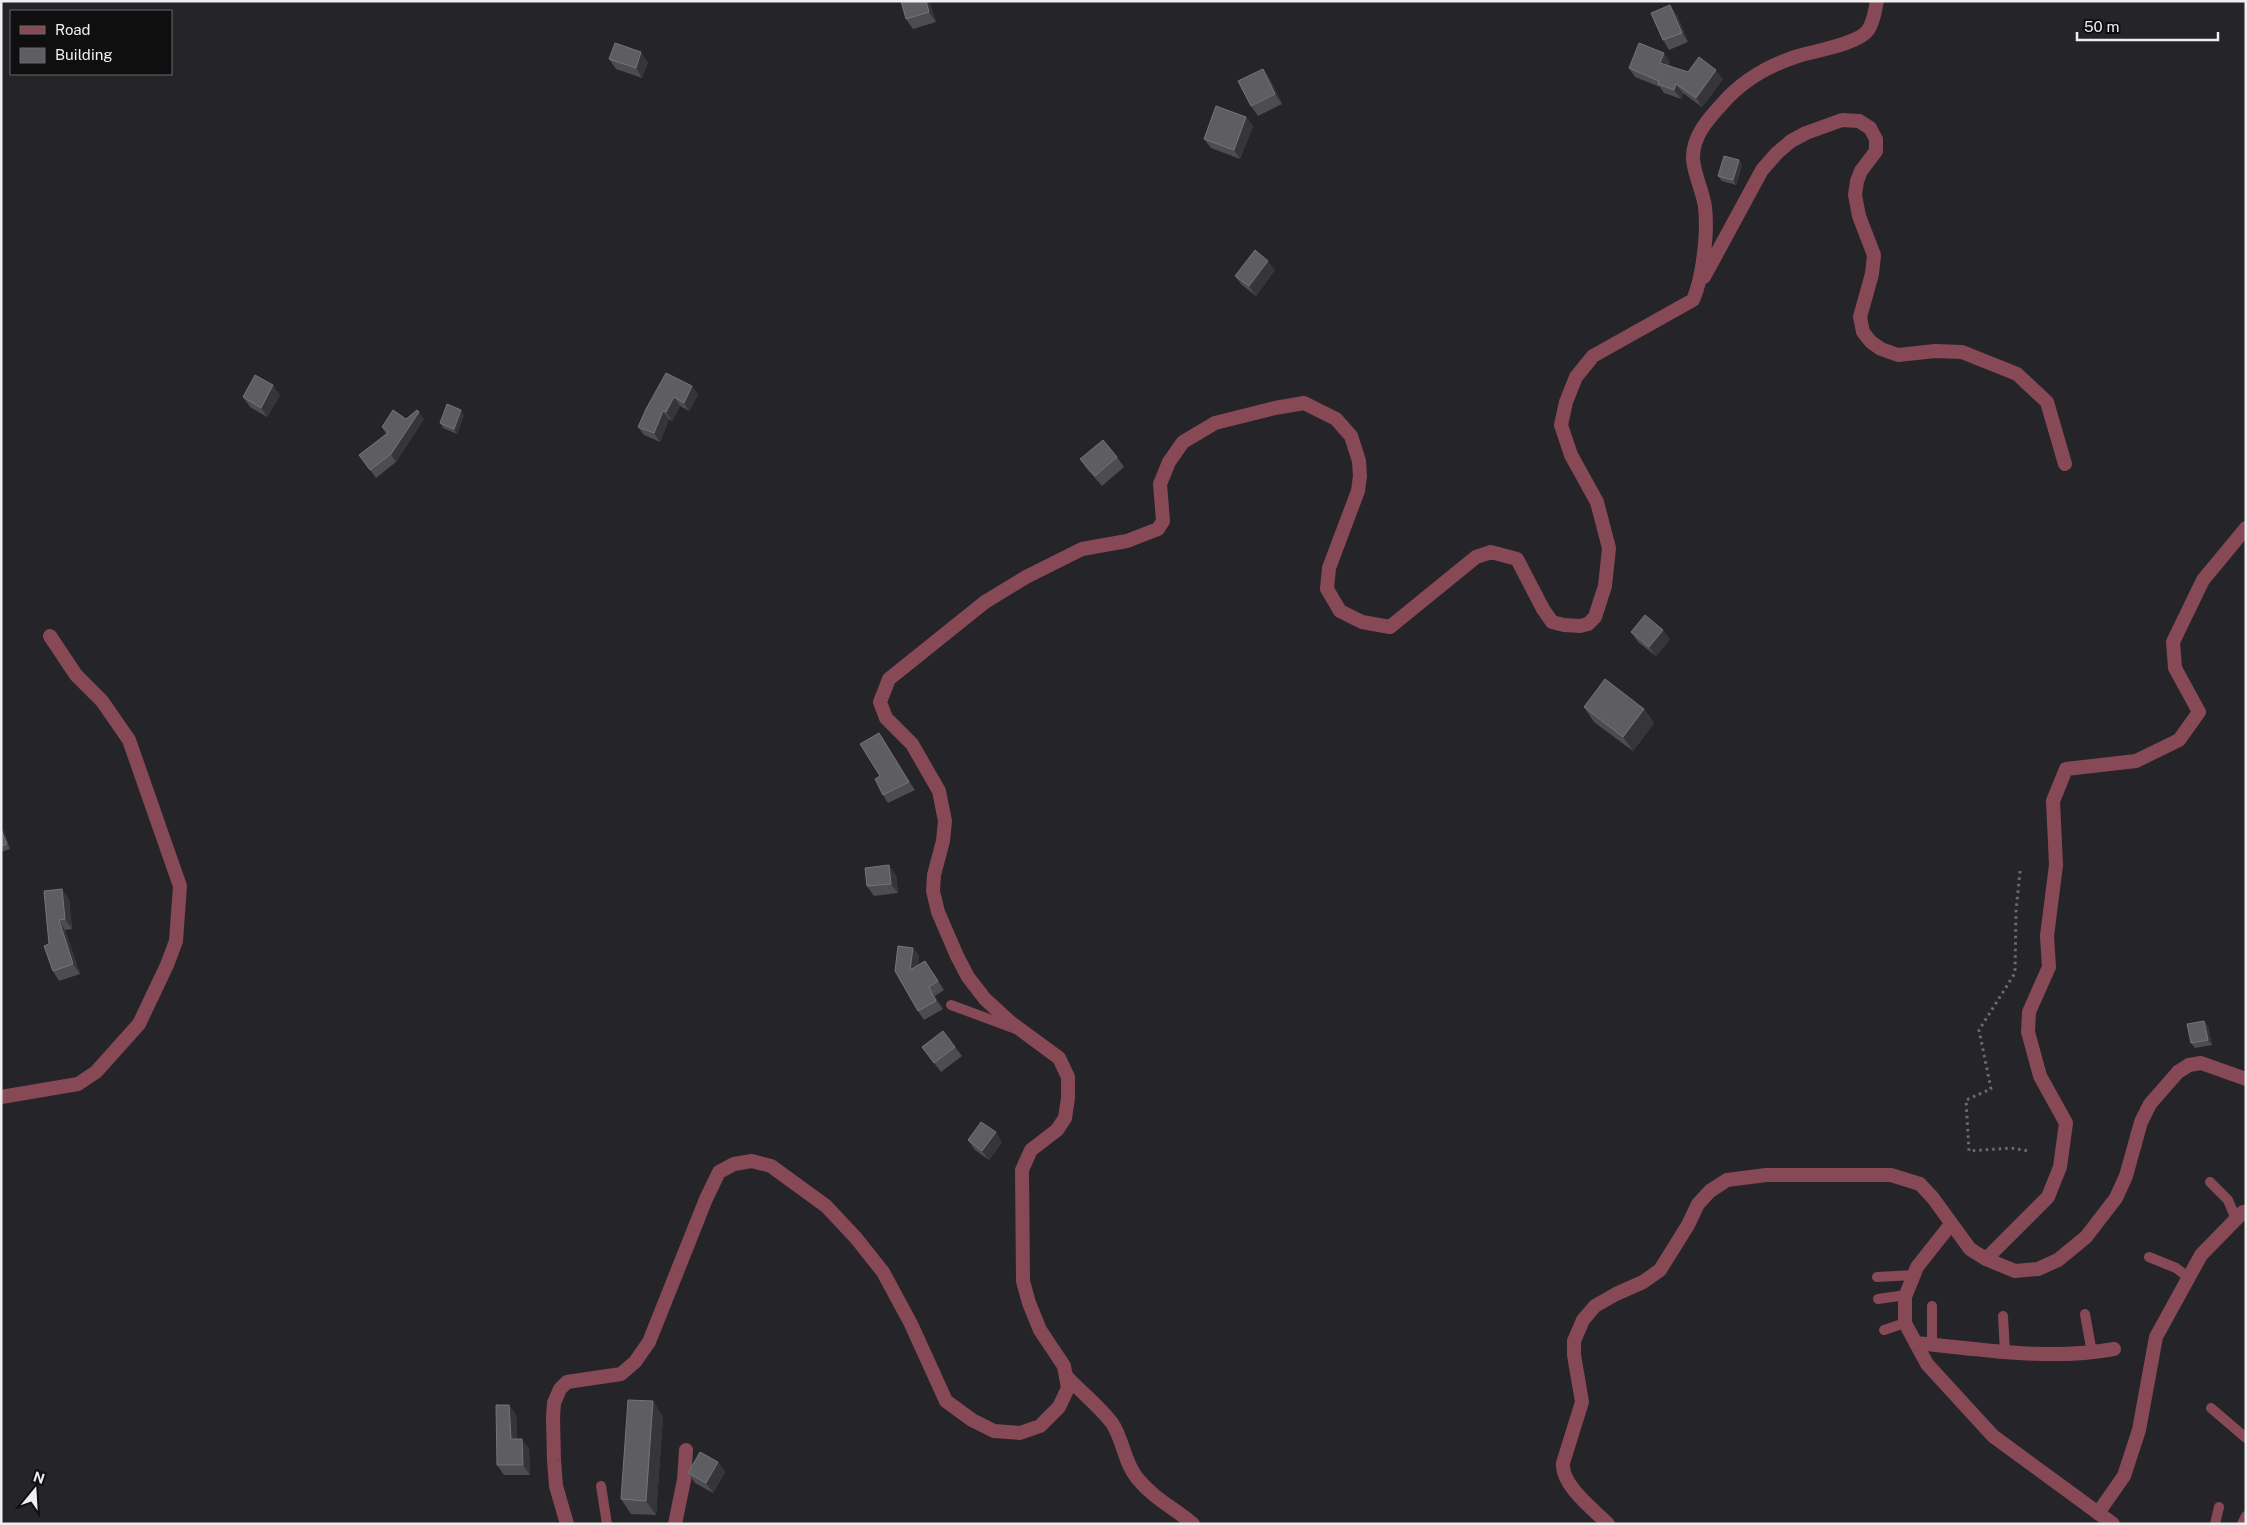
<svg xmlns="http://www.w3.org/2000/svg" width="2247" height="1525" font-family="'Public Sans',sans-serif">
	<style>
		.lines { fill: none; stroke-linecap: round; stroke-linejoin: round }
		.path { stroke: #6c6c70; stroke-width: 3; stroke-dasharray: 2.5 4; stroke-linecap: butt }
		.service { stroke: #874955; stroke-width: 10 }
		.minor { stroke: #874955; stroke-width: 14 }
		.wall { fill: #4c4c51 }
		.shaded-wall { fill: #35353a }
		.building { fill: #5e5e62; stroke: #747479 }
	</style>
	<rect width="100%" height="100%" fill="#252529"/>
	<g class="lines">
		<polyline class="path" points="2020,871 2016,911 2015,973 1979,1030 1991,1089 1966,1100 1969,1151 2011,1148 2029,1151"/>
		<g class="service">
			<polyline points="951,1005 1016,1029"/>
			<polyline points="2210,1182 2228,1200 2236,1219"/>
			<polyline points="2149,1257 2176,1268 2188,1277"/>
			<polyline points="1877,1277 1914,1275"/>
			<polyline points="1878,1299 1906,1295"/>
			<polyline points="1932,1306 1932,1344"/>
			<polyline points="2085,1314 2092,1353"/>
			<polyline points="2003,1316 2005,1352"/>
			<polyline points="1884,1330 1905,1323"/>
			<polyline points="2211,1408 2246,1438"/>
			<polyline points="601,1486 607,1524"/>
			<polyline points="2215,1524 2219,1507"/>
			<polyline points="2242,1524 2246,1516"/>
		</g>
		<g class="minor">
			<polyline points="1704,277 1762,170 1777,153 1791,141 1806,133 1842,120 1859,121 1870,128 1876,139 1876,151 1861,171 1857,181 1855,195 1859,216 1874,255 1872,274 1860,317 1863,332 1871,342 1881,349 1898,355 1935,351 1962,352 2017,374 2047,402 2065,464"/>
			<polyline points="1,1097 78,1084 96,1072 139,1024 167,965 176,941 180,886 129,740 102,701 76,675 50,636"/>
			<polyline points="1951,1224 1917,1267 1905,1297 1905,1323 1927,1364 1993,1436 2113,1524"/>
			<polyline points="1986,1259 2048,1197 2060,1167 2066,1123 2040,1076 2028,1032 2029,1012 2049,967 2047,936 2056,865 2053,801 2066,769 2136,761 2179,740 2199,712 2175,668 2173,642 2203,580 2246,528"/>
			<path d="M 1916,1343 C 1981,1349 2048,1361 2114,1349"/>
			<path d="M 1066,1376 C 1081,1392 1099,1406 1112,1423 C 1123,1439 1124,1462 1137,1478 C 1153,1498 1174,1508 1193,1524"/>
			<polyline points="2098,1513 2124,1476 2139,1430 2156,1337 2201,1255 2243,1212 2246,1212"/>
			<path d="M 567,1524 L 556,1486 L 554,1460 L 553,1417 L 554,1403 L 560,1389 L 567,1382 L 621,1374 L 635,1362 L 649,1342 L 706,1199 L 719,1172 L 734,1164 L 752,1161 L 771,1166 L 826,1206 L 856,1238 L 883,1272 L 911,1324 L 946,1401 L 972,1420 L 994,1431 L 1020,1433 L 1040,1426 L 1059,1407 L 1068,1388 L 1064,1366 L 1040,1330 L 1029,1303 L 1023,1281 L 1022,1170 L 1031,1150 L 1057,1130 L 1065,1118 L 1068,1098 L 1068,1077 L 1059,1058 L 1010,1022 L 985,999 L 968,977 L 957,956 L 938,912 L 933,891 L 934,875 L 943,841 L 945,821 L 939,791 L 912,744 L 886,718 L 880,702 L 889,679 L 985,602 L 1026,577 L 1082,549 L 1127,541 L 1158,529 L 1163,521 L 1160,484 L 1169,462 L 1183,442 L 1215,423 L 1275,408 L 1304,403 L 1336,419 L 1351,436 L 1359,461 L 1360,476 L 1358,491 L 1329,568 L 1327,589 L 1340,611 L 1362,622 L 1390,627 L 1476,557 L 1491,552 L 1517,559 L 1543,609 L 1552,622 L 1564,625 L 1580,626 L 1588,624 L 1595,617 L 1605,586 L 1609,548 L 1597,502 L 1571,455 L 1561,425 L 1566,402 L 1576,377 L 1593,356 L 1693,300 C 1703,277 1708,233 1705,207 C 1703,191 1694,175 1693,159 C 1692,137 1708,119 1722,104 C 1742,81 1770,65 1798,56 C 1814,51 1859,44 1868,30 C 1874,22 1875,10 1877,1"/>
			<polyline points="675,1524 684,1480 686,1450"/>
			<path d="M 1608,1524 C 1593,1509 1561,1485 1563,1463 L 1582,1402 L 1574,1355 L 1574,1341 L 1583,1320 L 1595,1306 L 1616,1294 L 1643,1282 L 1660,1270 L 1688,1225 L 1698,1204 L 1710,1191 L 1727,1180 L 1766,1175 L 1891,1175 L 1920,1184 L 1933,1198 L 1970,1249 L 1986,1259 L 2015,1271 L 2038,1269 L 2058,1260 L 2086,1237 L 2116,1198 L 2126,1176 L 2141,1122 L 2150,1104 L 2178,1072 L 2189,1065 L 2201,1063 L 2246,1079"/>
		</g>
	</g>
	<g class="wall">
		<polygon points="930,4 936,22 913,29 906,19"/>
		<polygon points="1677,15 1688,42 1669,50 1663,40"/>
		<polygon points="609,59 648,62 642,78 616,69"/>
		<polygon points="1670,62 1668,66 1688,72 1723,79 1702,107 1683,93 1681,99 1664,93 1660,87 1635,77 1629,68"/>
		<polygon points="1270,79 1282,104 1258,116 1251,106"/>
		<polygon points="1246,117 1253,126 1240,159 1211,148 1204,139"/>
		<polygon points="1739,160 1742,165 1736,185 1722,181 1718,176"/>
		<polygon points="1275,270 1256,296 1242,285 1235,276"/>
		<polygon points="666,373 698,394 689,411 680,406 672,421 669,419 660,442 644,435 638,427"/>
		<polygon points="280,395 267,417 250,407 243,397"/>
		<polygon points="464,415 457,434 443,428 440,423"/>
		<polygon points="406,419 424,419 396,462 376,478 359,455 386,434 382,427"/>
		<polygon points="1117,457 1124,467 1102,486 1087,469 1080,459"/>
		<polygon points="1631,632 1670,639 1656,656 1638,642"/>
		<polygon points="1584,707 1644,709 1654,723 1633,751 1594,722"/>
		<polygon points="879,733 915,790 888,803 883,795 880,776"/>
		<polygon points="1,829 4,832 10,849 1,852"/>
		<polygon points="896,875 898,893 874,896 867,886"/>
		<polygon points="44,891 69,899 72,929 65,930 80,974 59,981 53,971"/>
		<polygon points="913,948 919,956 918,965 931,970 944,990 935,996 943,1009 924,1020 918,1011"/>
		<polygon points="2208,1026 2212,1045 2195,1048 2191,1043"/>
		<polygon points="922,1047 955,1047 962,1056 941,1072"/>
		<polygon points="968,1140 1002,1142 989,1160 975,1150"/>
		<polygon points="509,1405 516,1415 517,1439 529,1448 530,1475 504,1475 497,1465"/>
		<polygon points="663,1416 656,1515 631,1514 621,1499"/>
		<polygon points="718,1462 725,1472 713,1493 695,1483 688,1473"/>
	</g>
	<g class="shaded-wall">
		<polygon points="926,1 928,1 930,4 936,22 929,12"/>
		<polygon points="1670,5 1677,15 1688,42 1682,33"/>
		<polygon points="641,52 648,62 642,78 636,68"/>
		<polygon points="1664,53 1670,62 1666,72 1660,63"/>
		<polygon points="1263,69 1270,79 1282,104 1275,94"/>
		<polygon points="1716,70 1723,79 1702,107 1696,98"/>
		<polygon points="1676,84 1683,93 1681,99 1674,90"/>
		<polygon points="1246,117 1253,126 1240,159 1234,150"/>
		<polygon points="1739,160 1742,165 1736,185 1733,180"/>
		<polygon points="1268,261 1275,270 1256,296 1249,286"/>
		<polygon points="273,385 280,395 267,417 261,408"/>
		<polygon points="692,386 698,394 689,411 684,403"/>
		<polygon points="674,397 680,406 672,421 666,412"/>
		<polygon points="461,410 464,415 457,434 454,429"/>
		<polygon points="663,411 669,419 660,442 654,433"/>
		<polygon points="419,412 424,419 396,462 391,454"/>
		<polygon points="1663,630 1670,639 1656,656 1649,647"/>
		<polygon points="1644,709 1654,723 1633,751 1623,737"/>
		<polygon points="879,733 884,740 915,790 909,782"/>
		<polygon points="1,829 4,832 10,849 7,844"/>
		<polygon points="889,865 896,875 898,893 891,884"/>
		<polygon points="62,889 69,899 72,929 65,919"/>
		<polygon points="59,920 65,930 80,974 73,964"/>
		<polygon points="913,948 919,956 916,979 910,970"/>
		<polygon points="929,987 935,996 943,1009 936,1001"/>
		<polygon points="2204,1021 2208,1026 2212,1045 2208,1040"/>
		<polygon points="996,1132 1002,1142 989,1160 982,1151"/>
		<polygon points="653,1401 663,1416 656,1515 646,1501"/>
		<polygon points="509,1405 516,1415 518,1448 511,1439"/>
		<polygon points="522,1439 529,1448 530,1475 523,1465"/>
		<polygon points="718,1462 725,1472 713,1493 706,1483"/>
	</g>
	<g class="building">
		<polygon points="901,1 926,1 929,12 906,19"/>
		<polygon points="1670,5 1682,33 1663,40 1651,13"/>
		<polygon points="615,43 641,52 636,68 609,59"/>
		<polygon points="1639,43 1664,53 1660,63 1688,72 1699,57 1716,70 1696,98 1676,84 1674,90 1658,84 1659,81 1629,68"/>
		<polygon points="1263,69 1275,94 1251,106 1238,81"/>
		<polygon points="1216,106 1246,117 1234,150 1204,139"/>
		<polygon points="1724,156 1739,160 1733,180 1718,176"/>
		<polygon points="1255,250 1268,261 1249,286 1235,276"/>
		<polygon points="666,373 692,386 684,403 674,397 666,412 663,411 654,433 638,427 646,409"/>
		<polygon points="255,375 273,385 261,408 243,397"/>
		<polygon points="447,404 461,410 454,429 440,423"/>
		<polygon points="393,410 406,419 417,410 419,412 391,454 370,470 359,455 389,432 382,427"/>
		<polygon points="1103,440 1117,457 1095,476 1080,459"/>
		<polygon points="1645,615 1663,630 1649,647 1631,632"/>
		<polygon points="1605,679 1644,709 1623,737 1584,707"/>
		<polygon points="879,733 909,782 883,795 875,779 880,776 860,744"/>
		<polygon points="1,830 7,844 1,846"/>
		<polygon points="889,865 891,884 867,886 865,868"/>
		<polygon points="62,889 65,919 59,920 73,964 53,971 44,946 49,944 44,891"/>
		<polygon points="898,946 913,948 910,970 925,961 938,981 929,987 936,1001 918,1011 895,971"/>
		<polygon points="2204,1021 2208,1040 2191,1043 2187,1024"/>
		<polygon points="943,1031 955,1047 934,1063 922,1047"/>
		<polygon points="981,1122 996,1132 982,1151 968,1140"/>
		<polygon points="628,1400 653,1401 646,1501 621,1499"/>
		<polygon points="496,1405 509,1405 511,1439 522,1439 523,1465 497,1465"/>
		<polygon points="700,1452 718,1462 706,1483 688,1473"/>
	</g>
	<rect width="2247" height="1525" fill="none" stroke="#efeff2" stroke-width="5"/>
	<rect x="10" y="10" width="162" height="65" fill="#0f0f10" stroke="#69696a"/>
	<rect x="20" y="26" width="25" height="8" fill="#874955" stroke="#69696a"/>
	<text x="55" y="35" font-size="15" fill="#efeff2">Road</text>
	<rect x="20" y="48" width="25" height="15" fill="#5e5e62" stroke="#69696a"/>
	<text x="55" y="60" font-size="15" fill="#efeff2">Building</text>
	<g transform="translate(35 1490) rotate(18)" stroke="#0f0f10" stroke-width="4" paint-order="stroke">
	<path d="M0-4L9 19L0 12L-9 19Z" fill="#efeff2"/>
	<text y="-8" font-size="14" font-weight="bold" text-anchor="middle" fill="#efeff2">N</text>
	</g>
	<path d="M2077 32v8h141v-8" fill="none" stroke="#efeff2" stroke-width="2.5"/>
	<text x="2084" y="32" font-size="15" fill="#efeff2" stroke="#0f0f10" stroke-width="4" paint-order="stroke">50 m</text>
</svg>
